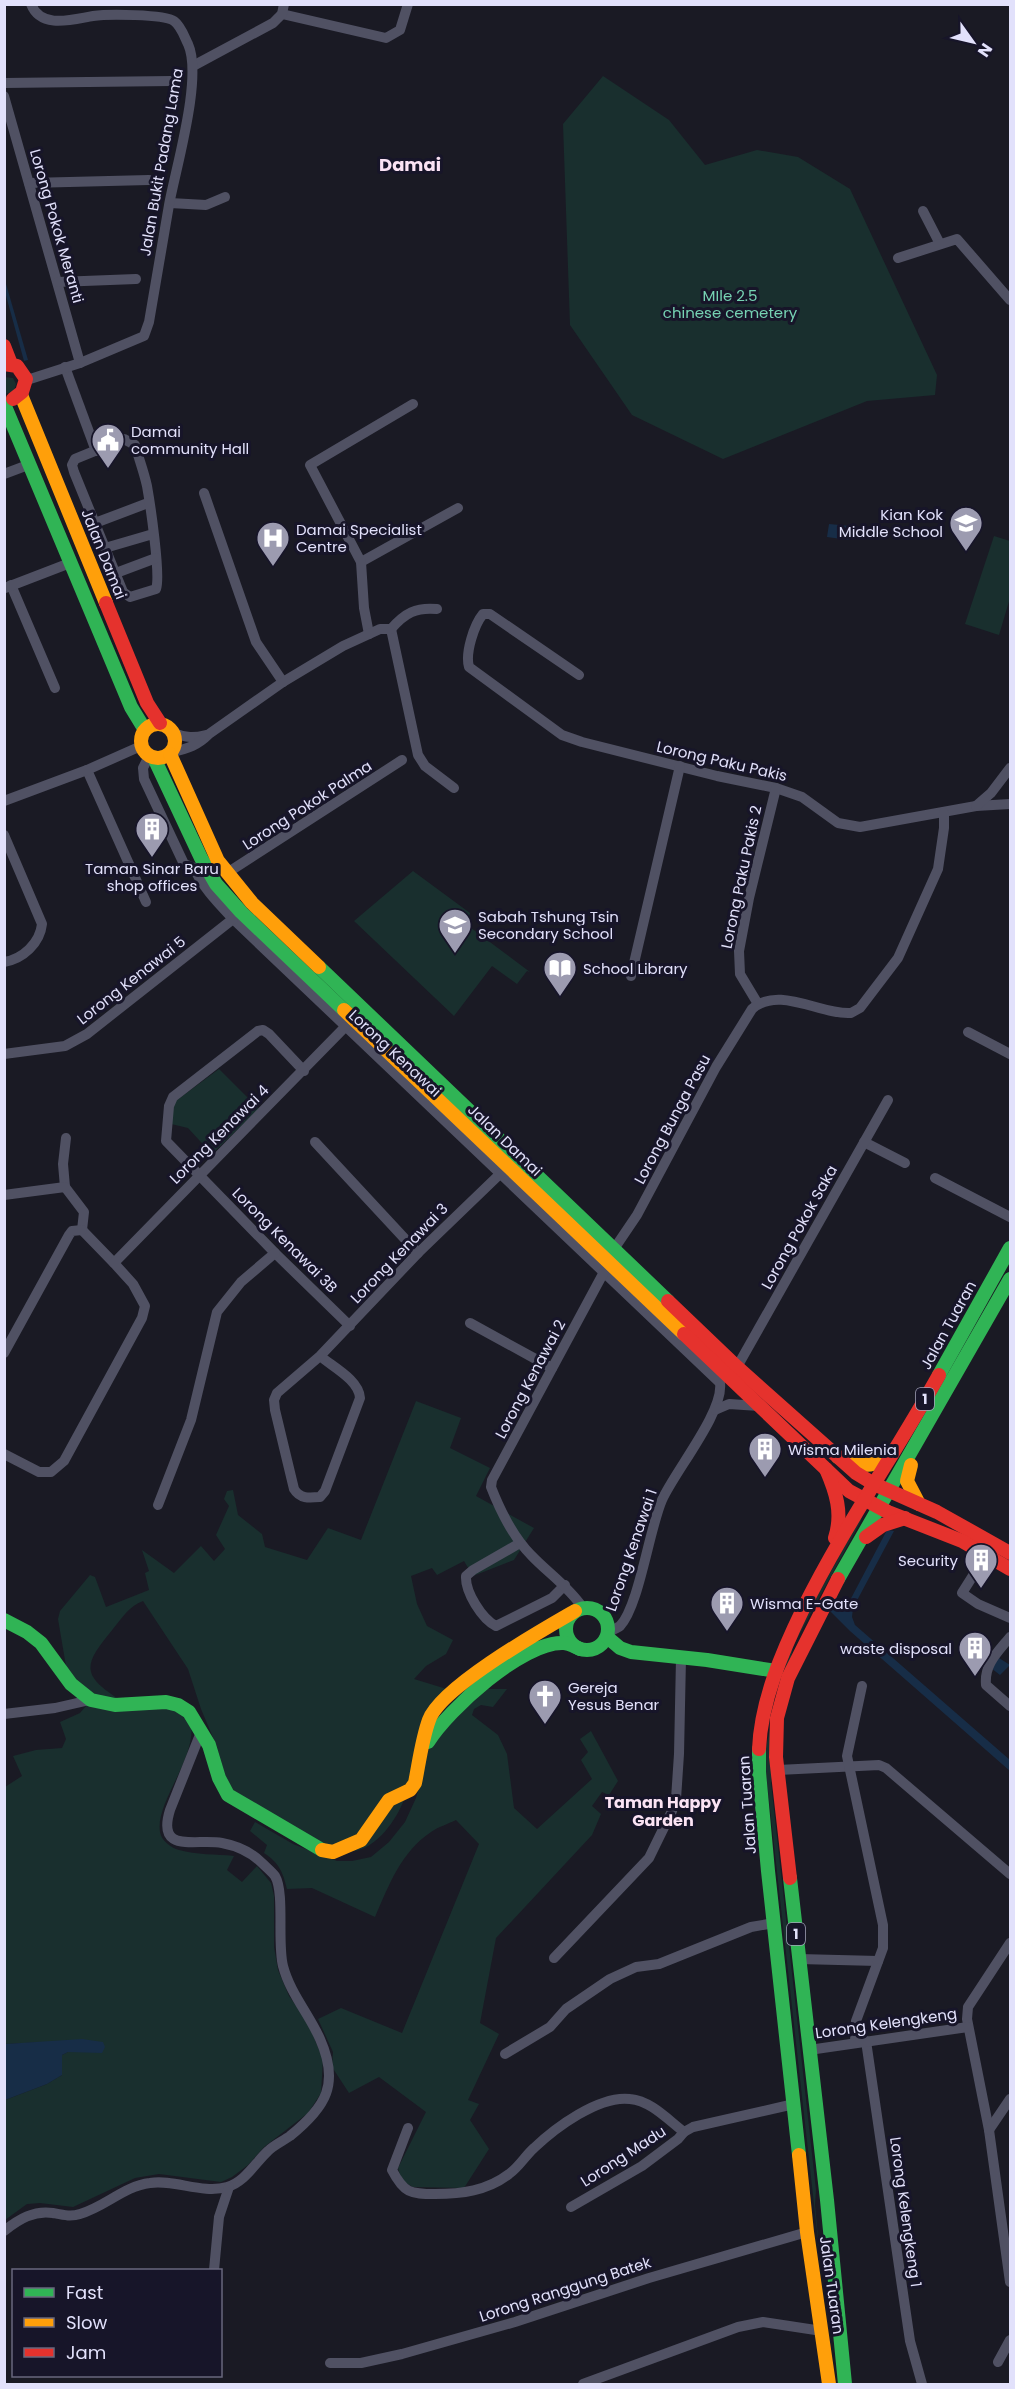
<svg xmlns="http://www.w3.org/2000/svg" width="1015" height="2389" font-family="Poppins,sans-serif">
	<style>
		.green { fill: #192f2e }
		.water { fill: #172d47 }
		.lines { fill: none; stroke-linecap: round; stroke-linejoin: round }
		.street { stroke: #505163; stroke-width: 10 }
		.fast { stroke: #30b455; stroke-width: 14 }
		.slow { stroke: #ff9f0a; stroke-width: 14 }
		.jam { stroke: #e5322d; stroke-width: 14 }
		.labels { text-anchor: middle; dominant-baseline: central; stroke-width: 6; stroke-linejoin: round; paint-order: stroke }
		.shield { fill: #171529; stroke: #a5a4bc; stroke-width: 1.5 }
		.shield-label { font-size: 14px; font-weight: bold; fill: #e2e1fb }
		.street-label { font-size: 15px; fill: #e2e1fb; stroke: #171529 }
		.park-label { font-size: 15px; fill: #76d2b3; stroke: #171529 }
		.poi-label { font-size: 15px; fill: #e2e1fb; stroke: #171529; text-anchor: start }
		.neighbourhood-label { font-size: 16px; font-weight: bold; fill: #fbe3f4; stroke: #171529 }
		.quarter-label { font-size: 18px; font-weight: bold; fill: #fbe3f4; stroke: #171529 }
	</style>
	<rect width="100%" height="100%" fill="#1a1a24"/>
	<g class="green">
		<polygon points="603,76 669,120 705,165 757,150 798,157 850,189 937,375 935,395 867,401 723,459 632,415 570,325 563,124"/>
		<polygon points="4,377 13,378 16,384 14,391 5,394"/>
		<polygon points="994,536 1010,541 1010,598 999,635 965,624"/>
		<polygon points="413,871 470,913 467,925 530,972 527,971 517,984 492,966 454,1016 354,921"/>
		<polygon points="219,1069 259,1109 212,1154 188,1128 171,1124 173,1103"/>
		<path d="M 416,1401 L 461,1418 L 450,1448 L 490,1468 L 476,1496 L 534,1528 L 514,1560 L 473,1576 L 464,1561 L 437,1575 L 432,1568 L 411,1576 L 417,1604 L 427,1626 L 453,1640 L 446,1654 L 426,1666 L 414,1679 L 450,1690 L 426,1712 L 421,1723 C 415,1748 412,1776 404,1800 C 396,1820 377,1848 354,1851 C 328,1854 257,1805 232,1790 L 227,1782 L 217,1747 L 201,1709 L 188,1669 L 143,1601 C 129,1606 122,1618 113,1629 C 83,1665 80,1675 122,1701 L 96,1697 L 67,1672 L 58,1619 L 60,1611 L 90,1575 L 95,1577 L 106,1607 L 149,1590 L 145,1573 L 149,1571 L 142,1550 L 174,1573 L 201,1546 L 214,1561 L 225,1549 L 216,1535 L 229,1506 L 224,1499 L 227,1491 L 233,1490 L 238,1515 L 262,1534 L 265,1547 L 307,1560 L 328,1528 L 361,1540 Z"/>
		<polygon points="862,1515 861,1521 793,1646 771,1783 816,2190 815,2205 820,2258 764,1755 790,1645"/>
		<path d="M 488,1689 L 507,1689 L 493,1707 L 481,1705 L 474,1709 L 472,1715 L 498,1735 L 507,1754 L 514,1808 L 537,1829 L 592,1779 L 581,1760 L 588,1752 L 580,1739 L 591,1731 L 618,1781 L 609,1795 L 602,1792 L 592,1806 L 601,1814 L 592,1835 L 496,1938 L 480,2023 L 499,2034 L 468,2100 L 479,2104 L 470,2120 L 489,2149 L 464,2188 L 413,2187 L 402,2181 L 398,2168 L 426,2112 L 379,2077 L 349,2093 L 332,2067 L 333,2052 L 318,2019 L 341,2008 L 402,2033 L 479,1844 L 456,1820 C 448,1824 438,1827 431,1832 C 401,1852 389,1885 375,1917 L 312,1888 L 287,1889 C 283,1872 279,1863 264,1853 L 267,1845 L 250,1831 L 255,1822 L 293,1844 L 337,1861 L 352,1861 L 371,1857 L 389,1842 L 405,1822 L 416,1798 L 433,1733 Z"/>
		<path d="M 86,1706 L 174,1708 L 191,1722 C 197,1759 155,1802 160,1832 C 161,1840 171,1848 179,1850 C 196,1855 216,1854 234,1856 L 227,1870 L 242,1882 L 257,1866 L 271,1883 L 274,1896 L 274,1947 L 278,1970 L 289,1996 L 307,2021 L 323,2059 L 321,2093 L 308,2113 L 264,2147 L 248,2165 L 232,2177 L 221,2182 L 159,2174 L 135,2178 L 73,2207 L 40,2203 L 27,2204 L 5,2220 L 5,2100 L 47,2084 L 62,2075 L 62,2055 L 68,2052 L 101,2052 L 69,2041 L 5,2044 L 5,1787 L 22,1776 L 13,1756 L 36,1750 L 62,1748 L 66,1739 L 60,1722 L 80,1713 Z"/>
	</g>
	<g class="water">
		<polygon points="4,277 28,360 24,361 5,292"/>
		<polygon points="829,524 850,526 849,540 827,537"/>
		<polygon points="887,1530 894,1531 853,1608 852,1617 855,1625 1010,1760 1010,1771 850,1631 827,1608 835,1597 847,1606"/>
		<polygon points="999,1658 1010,1665 1000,1675 991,1668"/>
		<polygon points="82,2039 103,2042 105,2047 102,2053 68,2052 62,2055 62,2075 47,2084 5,2100 5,2044"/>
	</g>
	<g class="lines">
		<g class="street">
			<polyline points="282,14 386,38 400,30 408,4"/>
			<polyline points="193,66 273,23 282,14 284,4"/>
			<polyline points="4,83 172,81"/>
			<polyline points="4,96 80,363"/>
			<polyline points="29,183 149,180"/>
			<polyline points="170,203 206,205 225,197"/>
			<polyline points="923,211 940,244"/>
			<polyline points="898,258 957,239 1010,300"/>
			<polyline points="58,282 136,279"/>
			<polyline points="65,367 96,451"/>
			<path d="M 27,380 L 80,363 L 144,336 L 149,322 C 156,283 162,244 169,205 C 176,167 203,77 188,44 C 184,36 181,26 174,21 C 164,14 107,14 93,16 C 74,19 41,30 31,4"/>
			<polyline points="4,474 28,465"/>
			<polyline points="204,493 256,642 283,682"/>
			<polyline points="95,523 148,503"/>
			<path d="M 105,548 L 123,592 L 130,597 L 156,589 C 161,576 150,503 147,486 C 144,472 139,459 135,445 L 124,439 L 75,459 L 72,465 L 74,472 L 105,548 L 153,534"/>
			<polyline points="361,562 458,508"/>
			<polyline points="116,573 156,558"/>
			<polyline points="11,585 55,688"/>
			<polyline points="5,588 70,563"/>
			<polyline points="391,629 418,755 425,766 454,788"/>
			<polyline points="369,634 364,608 361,562 310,465 413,404"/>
			<path d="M 579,675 L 490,614 L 483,614 C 474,625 465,653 469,667 L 562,735 L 582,742 L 717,776 L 776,788 L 802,797 L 838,823 L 860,827 L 976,806 L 1010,804"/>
			<path d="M 174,733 C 186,738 194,738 206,735"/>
			<path d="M 172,752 C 188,749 198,745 209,734 L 283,682 L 343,646 L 380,629 L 391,629 C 405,613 416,607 437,609"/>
			<polyline points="149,756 143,768 144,779 184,864 194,868"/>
			<polyline points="87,770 146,902"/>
			<polyline points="4,801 87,770 141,746"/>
			<polyline points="976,806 991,793 1010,768"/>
			<path d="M 4,835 L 42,924 C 40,943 23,959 4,962"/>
			<path d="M 194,868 C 203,888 218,903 233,919 L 720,1383 C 724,1412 675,1471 662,1500 C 649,1530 639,1606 620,1626 C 617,1628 611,1631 608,1633"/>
			<polyline points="227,873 402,760"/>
			<polyline points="631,976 680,766"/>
			<polyline points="758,1004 740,974 739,951 749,898 776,788"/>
			<polyline points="968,1032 1010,1054"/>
			<polyline points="4,1054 65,1046 87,1034 233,919"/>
			<polyline points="304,1071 269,1034 263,1030 258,1031 173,1097 169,1106 166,1141 275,1253 350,1326"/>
			<polyline points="315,1142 418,1253"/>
			<polyline points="864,1142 905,1163"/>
			<polyline points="935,1178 1010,1217"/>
			<polyline points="65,1187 63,1164 66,1138"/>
			<polyline points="4,1195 65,1187 84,1212 82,1230"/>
			<polyline points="82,1230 114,1263"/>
			<path d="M 614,1249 L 637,1215 L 716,1067 L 752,1009 C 779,985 820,1015 851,1013 L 860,1008 L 898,958 L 938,869 L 944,828 L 944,813"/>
			<polyline points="470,1323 552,1368"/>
			<polyline points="4,1353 69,1235 72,1231 82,1230"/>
			<path d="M 320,1356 C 333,1367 359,1380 360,1398 L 325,1491 L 320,1497 C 309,1498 300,1499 294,1489 L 275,1410 L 274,1400 L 277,1393 L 320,1356 L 418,1253 L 501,1173"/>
			<polyline points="737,1367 888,1100"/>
			<polyline points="715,1410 729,1404 759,1406"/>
			<polyline points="4,1454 39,1472 51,1472 64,1461 142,1318 145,1306 133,1284 114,1263 345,1027"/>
			<polyline points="158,1505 191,1420 217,1312 241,1282 275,1253"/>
			<path d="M 520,1543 L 473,1570 L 466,1576 C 465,1592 482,1619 496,1626 L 552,1598 L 565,1585"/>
			<polyline points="986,1555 962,1593 978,1604 1010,1618"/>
			<path d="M 583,1608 C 568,1586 548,1573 531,1555 C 513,1537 500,1510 491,1487 L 492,1480 L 604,1272"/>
			<path d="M 1010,1637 C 998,1652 984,1664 986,1685 L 1010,1706"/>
			<polyline points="4,1714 55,1708 90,1700"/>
			<polyline points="778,1770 879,1765 886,1768 1010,1874"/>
			<polyline points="1010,1943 968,2007 967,2019 989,2130 1010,2282"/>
			<polyline points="554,1958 649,1858 672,1811 676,1799 679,1754 681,1658"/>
			<polyline points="799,1959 878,1961"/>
			<polyline points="866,2041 910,2341 922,2384"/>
			<polyline points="855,2042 856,2021 883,1948 883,1925 847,1756 862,1686"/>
			<polyline points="809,2050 968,2027"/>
			<polyline points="505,2054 550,2027 566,2009 610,1979 636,1967 659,1964 751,1927 774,1923"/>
			<path d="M 408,2128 L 392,2170 C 404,2193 410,2194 435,2194 C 461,2194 487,2191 509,2174 C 519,2167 525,2156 534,2148 C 555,2128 599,2095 630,2099 C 651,2101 667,2119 684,2132"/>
			<polyline points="989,2130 1010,2099"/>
			<polyline points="571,2207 642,2166 678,2139 684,2132 693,2127 794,2104"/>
			<path d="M 4,2231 C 19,2219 34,2210 53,2213 C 63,2215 71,2217 80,2214 C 105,2207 124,2186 150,2183 C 174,2179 202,2194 227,2187 C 245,2182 255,2163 268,2151 C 274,2145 283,2141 290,2136 C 326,2107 340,2084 320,2039 C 309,2014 290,1993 283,1966 C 277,1943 285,1893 275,1876 C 272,1872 266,1867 262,1863 C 251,1852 238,1846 222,1843 C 197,1838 156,1855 170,1810 L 201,1732"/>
			<polyline points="214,2270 219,2217 229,2187"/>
			<polyline points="998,2362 1010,2340"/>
			<polyline points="330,2363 361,2363 402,2354 515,2322 649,2278 807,2232"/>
			<polyline points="583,2384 738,2327 763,2322 822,2331"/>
		</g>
		<g class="fast">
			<polyline points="4,404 131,707 145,730"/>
			<polyline points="154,758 201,858 216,884 241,912 344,1010"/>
			<polyline points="319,967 668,1301"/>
			<polyline points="939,1375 1010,1248"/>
			<polyline points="838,1579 1010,1279"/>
			<circle cx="587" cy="1629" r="21"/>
			<polyline points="4,1620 27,1632 41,1643 71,1684 91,1700 115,1705 166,1702 178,1705 189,1712 209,1745 219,1778 228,1795 322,1850"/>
			<polyline points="607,1637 620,1648 631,1652 707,1660 776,1671"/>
			<path d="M 428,1742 C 449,1709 522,1642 563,1643 C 569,1643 575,1647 580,1649"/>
			<polyline points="759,1749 759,1772 768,1871 799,2155"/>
			<polyline points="790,1878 827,2200 845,2384"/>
		</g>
		<g class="slow">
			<polyline points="21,395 106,603"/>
			<circle cx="158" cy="741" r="17"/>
			<polyline points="170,754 218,861 252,903 319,967"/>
			<polyline points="344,1010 684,1334"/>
			<path d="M 838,1457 C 858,1467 870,1468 890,1457"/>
			<polyline points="911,1465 907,1481 919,1504"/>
			<path d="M 322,1850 L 333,1852 L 361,1840 L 389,1800 L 410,1790 L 415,1783 C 419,1763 422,1739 429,1720 C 441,1687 542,1630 575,1611"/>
			<polyline points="799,2155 807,2232 829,2384"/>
		</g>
		<g class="jam">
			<polyline points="4,346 11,364"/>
			<polyline points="4,364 17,366 26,379 22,392 13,399"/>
			<polyline points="106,603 147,703 160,723"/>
			<polyline points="668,1301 737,1367 856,1473 874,1484 937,1512 1010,1553"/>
			<polyline points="684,1334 849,1491 888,1512 962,1541 1010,1569"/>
			<path d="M 826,1469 C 836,1492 843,1513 835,1538"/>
			<polyline points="866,1537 883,1525 905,1518"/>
			<path d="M 759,1749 C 761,1701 782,1652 803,1609 C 843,1528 895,1454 939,1375"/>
			<polyline points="790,1878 776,1757 777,1718 788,1678 838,1579"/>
		</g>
	</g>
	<defs>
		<symbol id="civic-pin" viewBox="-11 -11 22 30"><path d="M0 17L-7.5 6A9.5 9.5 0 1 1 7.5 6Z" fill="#9c9bb0" stroke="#171529"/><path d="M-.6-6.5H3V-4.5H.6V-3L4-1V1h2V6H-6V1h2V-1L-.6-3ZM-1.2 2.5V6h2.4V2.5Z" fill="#fff"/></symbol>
		<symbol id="school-pin" viewBox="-11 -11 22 30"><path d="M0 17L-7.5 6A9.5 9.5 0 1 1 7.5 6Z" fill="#9c9bb0" stroke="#171529"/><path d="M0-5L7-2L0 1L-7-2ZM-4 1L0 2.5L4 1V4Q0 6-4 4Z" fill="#fff"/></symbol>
		<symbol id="hospital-pin" viewBox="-11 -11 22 30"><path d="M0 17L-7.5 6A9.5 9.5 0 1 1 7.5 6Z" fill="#9c9bb0" stroke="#171529"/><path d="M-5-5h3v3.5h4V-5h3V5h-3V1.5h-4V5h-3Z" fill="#fff"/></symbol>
		<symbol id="building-pin" viewBox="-11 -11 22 30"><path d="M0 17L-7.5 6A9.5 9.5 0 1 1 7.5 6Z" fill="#9c9bb0" stroke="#171529"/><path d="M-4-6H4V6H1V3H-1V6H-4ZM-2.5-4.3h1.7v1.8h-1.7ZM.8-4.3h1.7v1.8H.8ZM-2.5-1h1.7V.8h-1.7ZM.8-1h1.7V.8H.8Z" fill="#fff"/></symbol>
		<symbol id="library-pin" viewBox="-11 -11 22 30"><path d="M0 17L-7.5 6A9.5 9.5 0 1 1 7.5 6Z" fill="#9c9bb0" stroke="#171529"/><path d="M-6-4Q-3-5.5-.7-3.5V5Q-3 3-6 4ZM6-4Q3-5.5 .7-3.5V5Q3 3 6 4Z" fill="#fff"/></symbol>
		<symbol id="church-pin" viewBox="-11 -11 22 30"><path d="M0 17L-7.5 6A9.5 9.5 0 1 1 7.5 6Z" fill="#9c9bb0" stroke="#171529"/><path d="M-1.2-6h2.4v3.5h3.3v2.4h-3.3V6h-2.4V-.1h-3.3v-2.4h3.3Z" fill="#fff"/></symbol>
	</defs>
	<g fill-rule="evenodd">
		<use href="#civic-pin" x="89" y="421" width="38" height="52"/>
		<use href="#school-pin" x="947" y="504" width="38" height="52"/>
		<use href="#hospital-pin" x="254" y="519" width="38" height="52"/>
		<use href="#building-pin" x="133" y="810" width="38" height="52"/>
		<use href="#school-pin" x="436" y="906" width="38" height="52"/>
		<use href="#library-pin" x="541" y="949" width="38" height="52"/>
		<use href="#building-pin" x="746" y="1430" width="38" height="52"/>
		<use href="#building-pin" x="962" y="1541" width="38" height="52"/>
		<use href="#building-pin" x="708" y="1584" width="38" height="52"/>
		<use href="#building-pin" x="956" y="1629" width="38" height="52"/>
		<use href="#church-pin" x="526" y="1677" width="38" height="52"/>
	</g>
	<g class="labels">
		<g class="shield">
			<rect x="916" y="1388" width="18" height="22" rx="4.5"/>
			<rect x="787" y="1923" width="18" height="22" rx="4.5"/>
		</g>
		<g class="shield-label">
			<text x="925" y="1399">1</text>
			<text x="796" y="1934">1</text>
		</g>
		<g class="street-label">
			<text transform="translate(161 162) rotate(-80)">Jalan Bukit Padang Lama</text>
			<text transform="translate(57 226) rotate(74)">Lorong Pokok Meranti</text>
			<text transform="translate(104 554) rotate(68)">Jalan Damai</text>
			<text transform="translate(722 761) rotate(13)">Lorong Paku Pakis</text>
			<text transform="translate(307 805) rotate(-33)">Lorong Pokok Palma</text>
			<text transform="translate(741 877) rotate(-78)">Lorong Paku Pakis 2</text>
			<text transform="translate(131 980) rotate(-38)">Lorong Kenawai 5</text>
			<text transform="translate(395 1053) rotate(43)">Lorong Kenawai</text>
			<text transform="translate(672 1119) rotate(-62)">Lorong Bunga Pasu</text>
			<text transform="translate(219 1134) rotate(-45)">Lorong Kenawai 4</text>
			<text transform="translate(505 1140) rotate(44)">Jalan Damai</text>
			<text transform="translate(799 1227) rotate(-61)">Lorong Pokok Saka</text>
			<text transform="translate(285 1240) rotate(45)">Lorong Kenawai 3B</text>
			<text transform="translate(399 1253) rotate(-46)">Lorong Kenawai 3</text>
			<text transform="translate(948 1325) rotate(-61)">Jalan Tuaran</text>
			<text transform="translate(530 1379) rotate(-62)">Lorong Kenawai 2</text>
			<text transform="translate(631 1550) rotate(-71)">Lorong Kenawai 1</text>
			<text transform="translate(747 1805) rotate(-94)">Jalan Tuaran</text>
			<text transform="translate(886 2023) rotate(-8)">Lorong Kelengkeng</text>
			<text transform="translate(623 2156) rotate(-33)">Lorong Madu</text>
			<text transform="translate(906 2212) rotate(82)">Lorong Kelengkeng 1</text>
			<text transform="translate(832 2285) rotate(82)">Jalan Tuaran</text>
			<text transform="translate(565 2289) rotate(-18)">Lorong Ranggung Batek</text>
		</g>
		<g class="park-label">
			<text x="730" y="295">MIle 2.5<tspan x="730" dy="17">chinese cemetery</tspan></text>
		</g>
		<g class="poi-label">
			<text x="131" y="431">Damai<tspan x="131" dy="17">community Hall</tspan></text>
			<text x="943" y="514" text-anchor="end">Kian Kok<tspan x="943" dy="17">Middle School</tspan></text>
			<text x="296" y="529">Damai Specialist<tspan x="296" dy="17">Centre</tspan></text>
			<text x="152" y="868" text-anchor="middle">Taman Sinar Baru<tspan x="152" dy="17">shop offices</tspan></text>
			<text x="478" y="916">Sabah Tshung Tsin<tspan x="478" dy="17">Secondary School</tspan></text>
			<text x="583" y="968">School Library</text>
			<text x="788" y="1449">Wisma Milenia</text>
			<text x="958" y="1560" text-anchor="end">Security</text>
			<text x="750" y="1603">Wisma E-Gate</text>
			<text x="952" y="1648" text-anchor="end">waste disposal</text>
			<text x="568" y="1687">Gereja<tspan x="568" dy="17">Yesus Benar</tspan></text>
		</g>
		<g class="neighbourhood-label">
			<text x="663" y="1802">Taman Happy<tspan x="663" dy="18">Garden</tspan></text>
		</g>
		<g class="quarter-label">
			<text x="410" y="164">Damai</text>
		</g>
	</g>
	<rect width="1015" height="2389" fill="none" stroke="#e2e1fb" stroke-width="12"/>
	<rect x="12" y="2269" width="210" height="108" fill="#171529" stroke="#68677d" stroke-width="1.5"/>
	<rect x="24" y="2288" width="30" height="9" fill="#30b455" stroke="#68677d" stroke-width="1.5"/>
	<text x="66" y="2299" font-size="18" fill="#e2e1fb">Fast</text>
	<rect x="24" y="2318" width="30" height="9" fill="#ff9f0a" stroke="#68677d" stroke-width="1.5"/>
	<text x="66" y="2329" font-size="18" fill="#e2e1fb">Slow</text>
	<rect x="24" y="2348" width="30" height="9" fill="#e5322d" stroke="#68677d" stroke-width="1.5"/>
	<text x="66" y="2359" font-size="18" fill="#e2e1fb">Jam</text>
	<g transform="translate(973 42) rotate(124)" stroke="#171529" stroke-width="4.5" paint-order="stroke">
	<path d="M0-4.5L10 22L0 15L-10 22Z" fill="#e2e1fb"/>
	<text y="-9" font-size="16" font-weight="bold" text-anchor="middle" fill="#e2e1fb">N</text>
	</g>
</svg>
